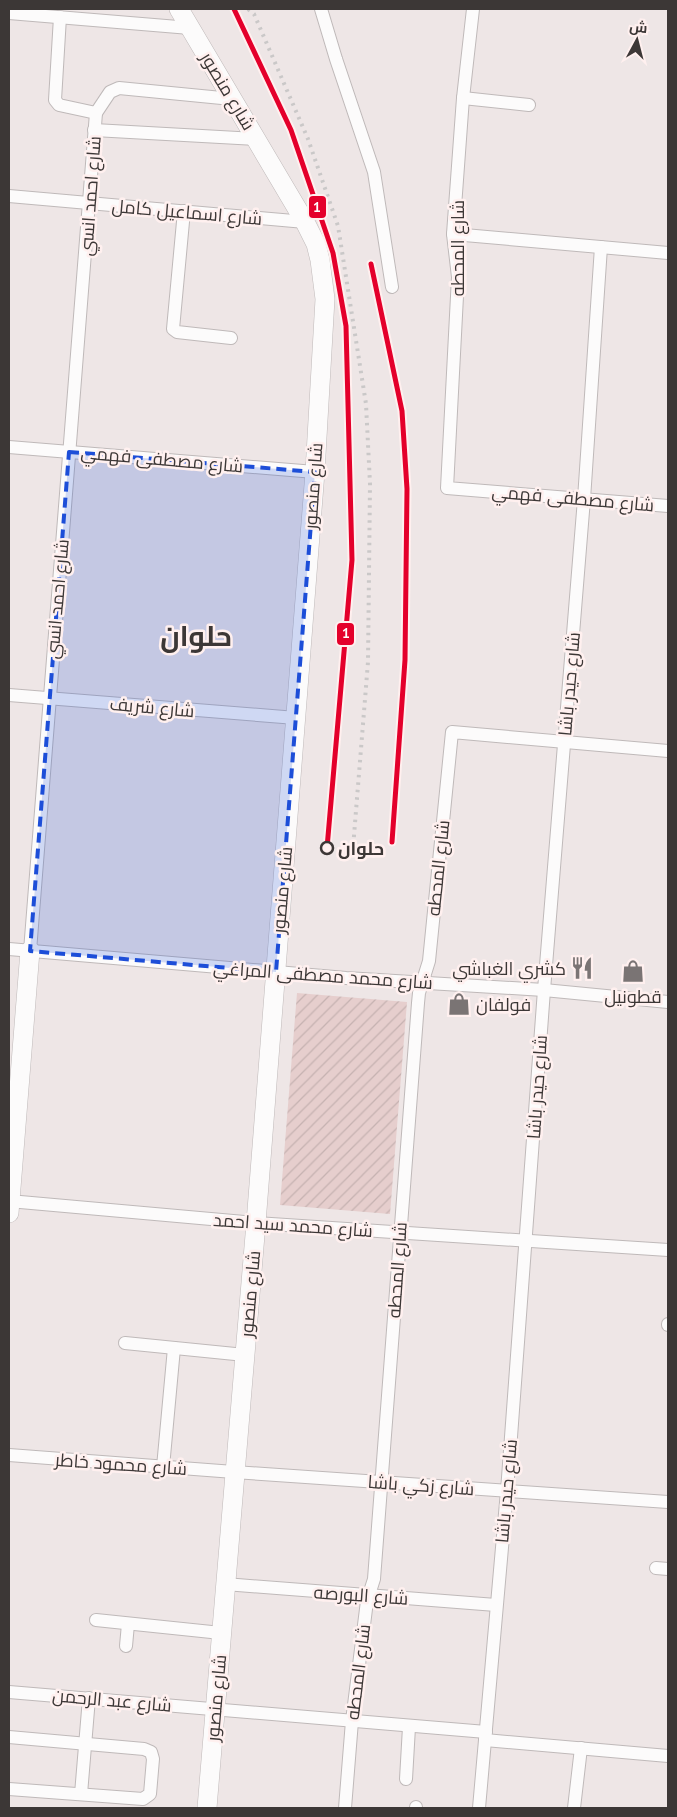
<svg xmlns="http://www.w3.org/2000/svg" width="677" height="1817" font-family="'PT Sans',Cairo,sans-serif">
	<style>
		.garden { fill: url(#garden-furrows) }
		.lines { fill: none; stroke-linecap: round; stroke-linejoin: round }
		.street-casing { stroke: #bfb9b9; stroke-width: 14 }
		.secondary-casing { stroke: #bfb9b9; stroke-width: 20 }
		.street { stroke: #fcfbfb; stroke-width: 12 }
		.secondary { stroke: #fcfbfb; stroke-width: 19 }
		.rail { stroke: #cac8c8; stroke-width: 4; stroke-dasharray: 2.5 5; stroke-linecap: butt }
		.metro-1-casing { stroke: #fff0ef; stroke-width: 9 }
		.metro-1 { stroke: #e4002b; stroke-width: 5 }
		.marked { fill: #1d4ed8; fill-opacity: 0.2; stroke: #1d4ed8; stroke-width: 4; stroke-dasharray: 10 6; stroke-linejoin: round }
		.stop-dot { fill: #fff0ef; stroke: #3c3736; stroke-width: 2.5 }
		.labels { text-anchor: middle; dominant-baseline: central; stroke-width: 5; stroke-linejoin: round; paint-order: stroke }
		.street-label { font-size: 18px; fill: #3c3736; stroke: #fff0ef }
		.stop-label { font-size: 18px; font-weight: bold; fill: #3c3736; stroke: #fff0ef; text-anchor: start }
		.poi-label { font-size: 18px; fill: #3c3736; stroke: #fff0ef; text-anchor: end }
		.town-label { font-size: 28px; font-weight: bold; fill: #3c3736; stroke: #fff0ef }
		.line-badge { stroke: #fff0ef; stroke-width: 2 }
		.badge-label { font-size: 14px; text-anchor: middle; font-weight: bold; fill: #fff }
	</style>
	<defs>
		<pattern id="garden-furrows" width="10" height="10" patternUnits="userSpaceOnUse" patternTransform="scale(1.25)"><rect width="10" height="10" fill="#e6cecd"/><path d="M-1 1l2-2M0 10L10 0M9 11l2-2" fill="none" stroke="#c6b2b1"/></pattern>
	</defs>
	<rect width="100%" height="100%" fill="#eee6e6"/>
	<polygon class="garden" points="297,993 407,1002 390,1214 280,1205"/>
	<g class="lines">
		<defs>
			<g id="street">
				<polyline points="321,9 336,59 374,172 392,287"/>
				<polyline points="473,9 463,98 453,234 458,277 447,488 668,506"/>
				<polyline points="9,13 190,28"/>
				<polyline points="463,98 529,105"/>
				<polyline points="96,113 110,92 119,88 232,99"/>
				<polyline points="94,130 257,139"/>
				<polyline points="9,196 305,222"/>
				<polyline points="184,211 173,329 177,332 231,338"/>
				<polyline points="453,234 668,253"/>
				<polyline points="9,447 315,472"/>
				<polyline points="9,695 296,718"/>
				<polyline points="9,949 346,978 544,990 668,1002"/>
				<polyline points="30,951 96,113 59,105 55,100 60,17"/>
				<polyline points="9,1201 256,1223 668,1250"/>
				<polyline points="668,1325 668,1324"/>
				<polyline points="125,1343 245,1355"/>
				<polyline points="9,1455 234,1472 668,1502"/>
				<polyline points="163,1467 174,1348"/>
				<polyline points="656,1568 668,1569"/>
				<polyline points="225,1584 496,1605"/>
				<polyline points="96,1620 221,1633"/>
				<polyline points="126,1646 128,1624"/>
				<polyline points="9,1692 486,1732"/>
				<polyline points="9,1737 144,1749 151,1752 153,1759 150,1794 143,1799 9,1789"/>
				<polyline points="485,1740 668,1756"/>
				<polyline points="406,1779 409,1727"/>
				<polyline points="81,1794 89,1698"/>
				<polyline points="345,1808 352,1721 367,1601 374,1579 418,1003 419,993 429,961 452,732 668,751"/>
				<polyline points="416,1808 416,1807"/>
				<polyline points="479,1808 507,1491 544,990 584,499 601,247"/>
				<polyline points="574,1808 581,1748"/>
			</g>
			<g id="secondary">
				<polyline points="179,9 305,222 316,244 320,260 325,299 315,472 256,1223 207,1808"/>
				<polyline points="9,1213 30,951"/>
			</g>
		</defs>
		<use href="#street" class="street-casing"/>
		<use href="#secondary" class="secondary-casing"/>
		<use href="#street" class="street"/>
		<use href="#secondary" class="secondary"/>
		<polyline class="rail" points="248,9 254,14 308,139 338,226 366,404 370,484 368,662 353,848"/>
		<defs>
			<g id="metro-1">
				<polyline points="234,9 291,130 333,253 346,326 352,560 327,848"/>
				<polyline points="371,264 402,411 407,489 405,660 392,842"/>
			</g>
		</defs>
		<use href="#metro-1" class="metro-1-casing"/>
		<use href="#metro-1" class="metro-1"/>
	</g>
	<path class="marked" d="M 69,452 L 315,472 L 276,972 L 30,951 Z"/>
	<defs>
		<symbol id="restaurant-bare" viewBox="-9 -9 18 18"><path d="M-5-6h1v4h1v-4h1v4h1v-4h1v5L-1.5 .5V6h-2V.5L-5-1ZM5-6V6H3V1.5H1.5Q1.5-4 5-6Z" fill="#7a7474" stroke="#fff0ef" stroke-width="2.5" paint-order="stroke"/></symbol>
		<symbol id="shop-bare" viewBox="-9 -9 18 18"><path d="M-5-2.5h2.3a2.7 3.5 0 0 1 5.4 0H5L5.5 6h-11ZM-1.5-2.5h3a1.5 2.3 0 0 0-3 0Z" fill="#7a7474" stroke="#fff0ef" stroke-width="2.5" paint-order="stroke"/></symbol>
	</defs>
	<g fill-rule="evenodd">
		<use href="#restaurant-bare" x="566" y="952" width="32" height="32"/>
		<use href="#shop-bare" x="617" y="955" width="32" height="32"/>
		<use href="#shop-bare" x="443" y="988" width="32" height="32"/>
	</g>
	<circle class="stop-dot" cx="327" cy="848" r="6"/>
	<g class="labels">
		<g class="street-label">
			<text transform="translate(228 91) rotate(59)">شارع منصور</text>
			<text transform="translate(90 196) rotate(-86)">شارع احمد انسي</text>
			<text transform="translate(187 212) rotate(5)">شارع اسماعيل كامل</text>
			<text transform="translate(457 248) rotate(-90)">شارع المحطه</text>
			<text transform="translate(162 459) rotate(5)">شارع مصطفى فهمي</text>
			<text transform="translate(313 486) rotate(-86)">شارع منصور</text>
			<text transform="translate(573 498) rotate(5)">شارع مصطفى فهمي</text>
			<text transform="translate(57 599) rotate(-85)">شارع احمد انسي</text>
			<text transform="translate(569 684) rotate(-85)">شارع حيدر باشا</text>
			<text transform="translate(152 707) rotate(5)">شارع شريف</text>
			<text transform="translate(438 868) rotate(-84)">شارع المحطه</text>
			<text transform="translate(282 890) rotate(-85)">شارع منصور</text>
			<text transform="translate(323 975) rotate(4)">شارع محمد مصطفى المراغي</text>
			<text transform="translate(537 1087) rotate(-86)">شارع حيدر باشا</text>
			<text transform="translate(293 1225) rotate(4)">شارع محمد سيد احمد</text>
			<text transform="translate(397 1270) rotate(-86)">شارع المحطه</text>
			<text transform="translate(250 1294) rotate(-85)">شارع منصور</text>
			<text transform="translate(121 1464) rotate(4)">شارع محمود خاطر</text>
			<text transform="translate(421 1485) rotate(4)">شارع زكي باشا</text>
			<text transform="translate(506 1491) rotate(-85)">شارع حيدر باشا</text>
			<text transform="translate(361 1595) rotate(4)">شارع البورصه</text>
			<text transform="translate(358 1672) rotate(-83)">شارع المحطه</text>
			<text transform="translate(216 1698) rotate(-85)">شارع منصور</text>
			<text transform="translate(112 1700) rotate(5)">شارع عبد الرحمن</text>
		</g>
		<g class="stop-label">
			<text x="338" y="848">حلوان</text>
		</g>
		<g class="poi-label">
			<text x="566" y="968">كشري الغباشي</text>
			<text x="633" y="996" text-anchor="middle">قطونيل</text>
			<text x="476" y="1004" text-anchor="start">فولفان</text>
		</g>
		<g class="town-label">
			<text x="196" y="635">حلوان</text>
		</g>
	</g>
	<g class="line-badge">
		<rect x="308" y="195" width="19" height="24" rx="5" fill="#e4002b"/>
		<rect x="336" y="622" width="19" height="24" rx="5" fill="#e4002b"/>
	</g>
	<g class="badge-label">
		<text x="317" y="212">1</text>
		<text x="346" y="638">1</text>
	</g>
	<rect width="677" height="1817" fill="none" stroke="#3c3736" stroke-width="20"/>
	<g transform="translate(637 40) rotate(7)" stroke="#fff0ef" stroke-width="4" paint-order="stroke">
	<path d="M0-4L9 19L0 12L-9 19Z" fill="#3c3736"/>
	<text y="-8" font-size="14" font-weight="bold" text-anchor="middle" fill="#3c3736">ش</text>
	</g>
</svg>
